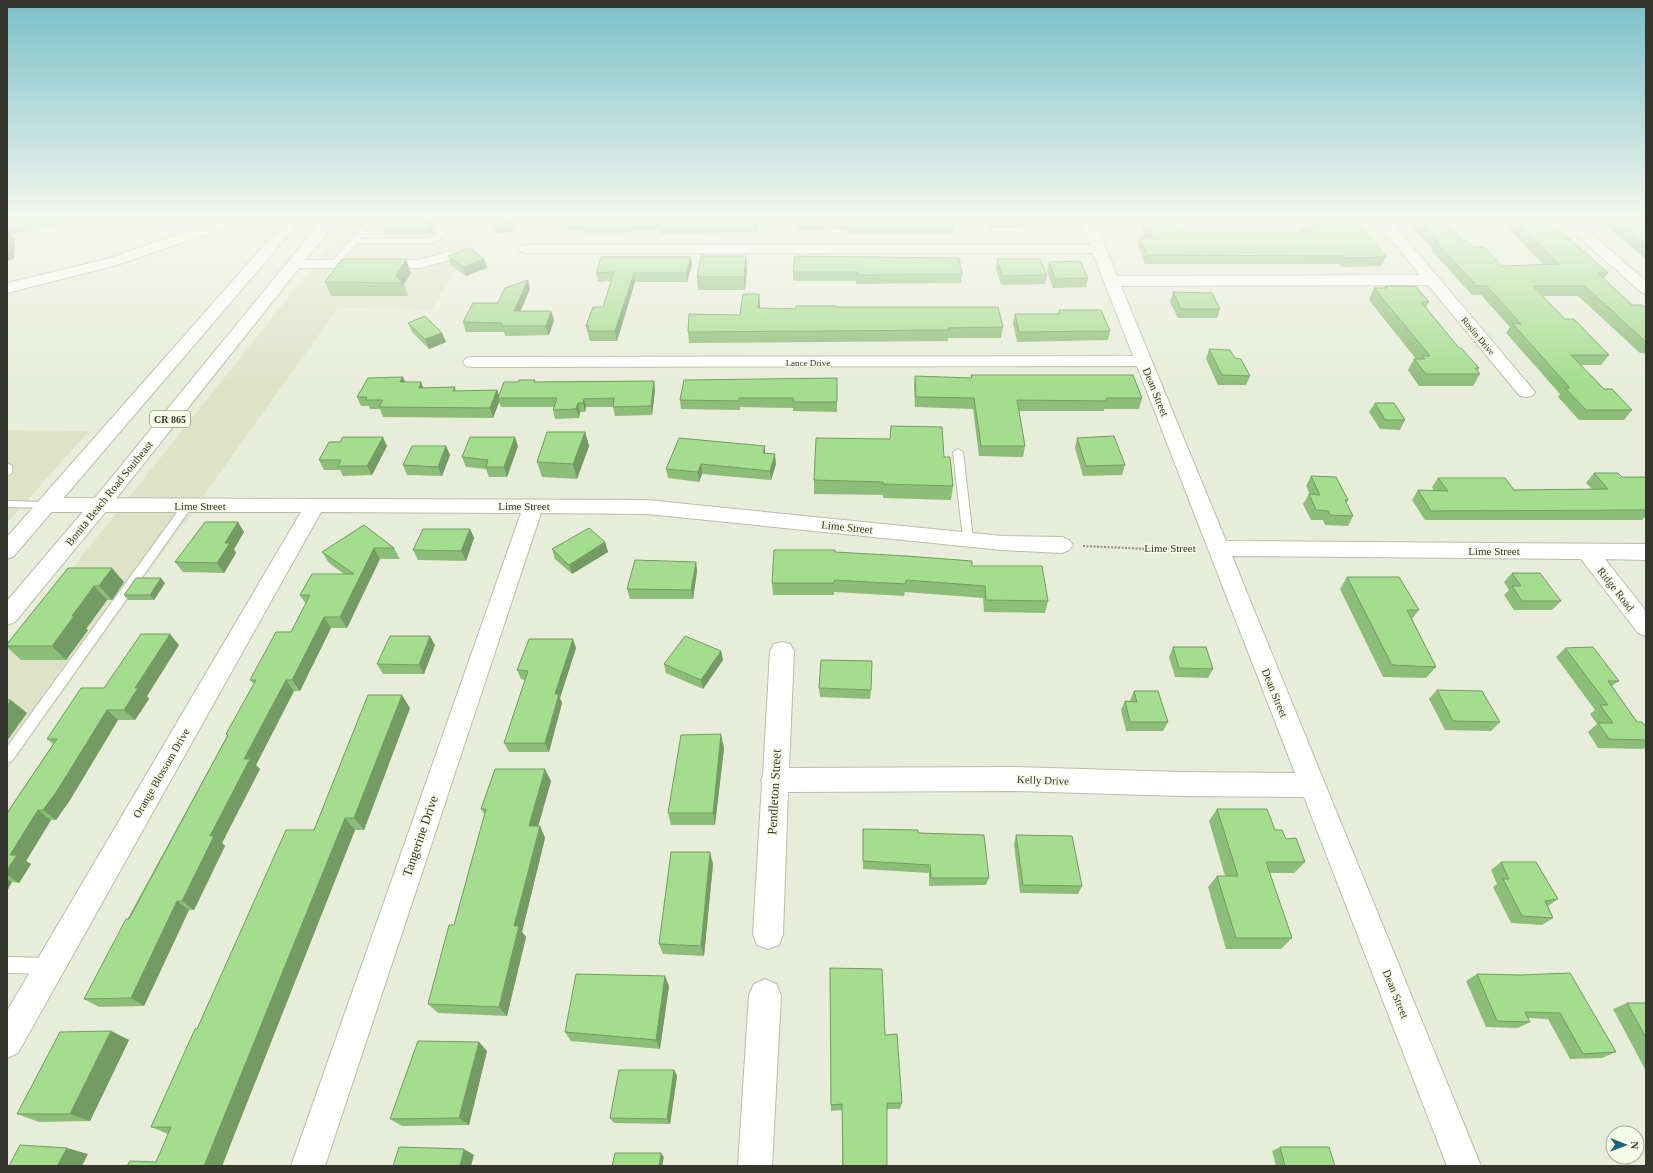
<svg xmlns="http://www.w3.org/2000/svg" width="1653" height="1173" font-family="'Times New Roman',serif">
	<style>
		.built { fill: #dee3c8 }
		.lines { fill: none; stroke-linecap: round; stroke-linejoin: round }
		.river { fill: #73d29a; fill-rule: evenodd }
		.service-casing { stroke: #b9bda9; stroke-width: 2 }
		.minor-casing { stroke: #b9bda9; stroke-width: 2 }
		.primary-casing { stroke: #b9bda9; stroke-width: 2 }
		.path { stroke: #8c8f81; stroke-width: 2; stroke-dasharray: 2 1.5; stroke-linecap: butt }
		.service { fill: #fff; fill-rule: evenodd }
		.minor { fill: #fff; fill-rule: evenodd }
		.primary { fill: #fff; fill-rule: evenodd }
		.wall { fill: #8dbe79 }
		.shaded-wall { fill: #739b63 }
		.building { fill: #a4dd8d; stroke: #739b63 }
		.labels { text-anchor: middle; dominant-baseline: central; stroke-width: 3; stroke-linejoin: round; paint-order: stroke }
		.far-street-label { font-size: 9px; fill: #34362d; stroke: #f6fbe6 }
		.shield { fill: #f6fbe6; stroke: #6e7164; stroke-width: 1 }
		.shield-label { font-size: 10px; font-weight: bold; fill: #34362d }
		.street-label { font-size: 11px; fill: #34362d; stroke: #f6fbe6 }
		.near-street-label { font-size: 13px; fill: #34362d; stroke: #f6fbe6 }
	</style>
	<rect width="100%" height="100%" fill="#e8edd9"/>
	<g class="built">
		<polygon points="351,219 487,219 432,309 338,308 7,770 7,650"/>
		<polygon points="7,430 89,431 7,523"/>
	</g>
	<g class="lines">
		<polygon class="river" points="12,219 68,219 65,224 57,226 7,234 7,220"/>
		<defs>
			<g id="service">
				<polygon points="368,219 375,219 359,239 428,239 433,236 442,226 448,227 439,240 429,243 356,243 338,266 332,266 332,262"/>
				<polygon points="958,449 963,452 973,539 968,543 963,539 953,452"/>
				<polygon points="7,463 12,466 12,473 7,476"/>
				<polygon points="7,501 48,502 53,505 48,508 7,507"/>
				<polygon points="187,503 191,504 192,506 191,508 12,761 7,763 7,747 183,504"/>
				<polygon points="7,957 48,958 53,961 56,966 53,971 48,974 7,973"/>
			</g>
			<g id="minor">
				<polygon points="222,219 244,219 242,222 117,265 7,293 7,283 107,259"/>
				<polygon points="1080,219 1094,219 1117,276 1420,275 1374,219 1389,219 1535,392 1532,396 1526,397 1520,396 1428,285 1121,286 1226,541 1646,544 1646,560 1605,559 1646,611 1646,636 1638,633 1581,559 1232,556 1481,1166 1447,1166 1304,797 1180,796 1013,791 788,792 783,934 779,945 768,949 757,945 753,934 762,783 761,780 763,776 770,651 774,644 782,642 790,644 794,651 789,768 1013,767 1180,772 1295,773 1137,366 472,367 466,366 463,362 466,358 472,357 1133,356 1093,253 526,253 521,252 519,249 521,246 526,245 1090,245"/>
				<polygon points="1558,219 1574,219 1646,281 1646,294 1641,292"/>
				<polygon points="448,252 453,253 455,256 453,259 420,268 295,268 290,267 288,264 290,261 295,260 419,260"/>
				<polygon points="48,498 647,500 1002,536 1062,537 1069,540 1073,545 1069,550 1062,553 1002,550 647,514 541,513 325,1166 291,1166 521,513 321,512 18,1053 7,1058 7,1011 301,512 48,512 41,510 38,505 41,500"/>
				<polygon points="765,979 776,984 781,995 772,1166 738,1166 749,995 754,984"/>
			</g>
			<g id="primary">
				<polygon points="287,219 302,219 14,556 7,559 7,537"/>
				<polygon points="323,219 338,219 107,510 15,622 7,625 7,601 93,500"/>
			</g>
		</defs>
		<use href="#service" class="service-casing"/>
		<use href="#minor" class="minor-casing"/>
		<use href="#primary" class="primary-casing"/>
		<polyline class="path" points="1083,546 1148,549 1198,548"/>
		<use href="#service" class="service"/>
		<use href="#minor" class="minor"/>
		<use href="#primary" class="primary"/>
	</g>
	<g class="wall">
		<polygon points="380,219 439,219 430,234 386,234"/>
		<polygon points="490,219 512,219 516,230 498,234"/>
		<polygon points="568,219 759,219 757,232 660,234 660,230 631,230 630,233 584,233 584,231 568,231 566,222"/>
		<polygon points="797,219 953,219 954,225 953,234 846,234 846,229 797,230"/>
		<polygon points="987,219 1060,219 1059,226 1021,226 1020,228 989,228"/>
		<polygon points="1137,219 1178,219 1185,233 1299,233 1302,226 1312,226 1313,222 1312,219 1346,219 1386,257 1381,266 1341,267 1339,264 1145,264 1138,245 1140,237 1146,237"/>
		<polygon points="1404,219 1443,219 1463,241 1502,266 1544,265 1500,220 1493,219 1547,219 1608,273 1604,279 1632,305 1646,308 1646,355 1644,353 1640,353 1578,296 1542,296 1565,319 1609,355 1601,365 1580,365 1604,389 1632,410 1624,420 1579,420 1558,397 1560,394 1506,333 1510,327 1481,295 1472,295 1431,250 1432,248"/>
		<polygon points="1598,219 1646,219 1646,259"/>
		<polygon points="448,256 484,259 487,268 466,276 451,265"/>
		<polygon points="746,256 747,269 745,290 698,290 697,277"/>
		<polygon points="795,256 962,274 961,283 856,284 856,281 793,281 793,272"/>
		<polygon points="691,257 692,266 687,282 635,282 617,341 590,341 586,326 603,307 611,281 598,282 596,273"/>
		<polygon points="406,259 411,273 404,284 408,296 331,296 325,282"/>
		<polygon points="997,259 1047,275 1045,284 1001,285 996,268"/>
		<polygon points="1049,262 1088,278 1086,287 1053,288 1047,271"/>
		<polygon points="528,280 530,289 520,311 551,311 554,320 549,335 505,336 504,332 466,332 463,322 498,303"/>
		<polygon points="1385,286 1429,302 1426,307 1459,348 1479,368 1478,371 1480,374 1473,386 1419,386 1408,370 1414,359 1416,359 1369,300 1374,288 1384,288"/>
		<polygon points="1173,292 1220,309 1217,318 1178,318 1170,302"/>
		<polygon points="759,294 760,308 796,309 836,307 1003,327 1001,338 948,338 948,341 689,343 688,332 740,315"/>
		<polygon points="1059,310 1110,331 1108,340 1017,342 1013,323 1015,314 1058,314"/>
		<polygon points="408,323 442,333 446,342 429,349 412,332"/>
		<polygon points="1209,349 1235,358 1250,376 1246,385 1218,385 1206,359"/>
		<polygon points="971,375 1142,398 1139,409 1104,409 1104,411 1019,411 1025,446 1023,457 979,456 973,409 915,407 914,387 915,376 971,378"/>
		<polygon points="837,378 837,412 793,411 793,408 740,407 740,410 681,409 680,400"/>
		<polygon points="654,381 655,390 652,415 615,416 613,407 586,407 585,412 580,412 579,418 555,419 553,410 554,407 501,407 499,402 493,418 383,417 380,409 370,409 369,406 361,406 357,397 405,382 424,388 455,387 456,391 497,390 499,396 535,382"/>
		<polygon points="1375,403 1405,420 1400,430 1380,429 1369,412"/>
		<polygon points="585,432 589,446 577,479 542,477 537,462"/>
		<polygon points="1077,438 1125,465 1122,475 1083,476 1075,448"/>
		<polygon points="387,446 372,475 343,476 340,470 324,470 319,460"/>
		<polygon points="446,446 450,455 442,476 407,475 403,465"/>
		<polygon points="518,446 507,477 489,477 486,469 466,467 462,457"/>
		<polygon points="765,454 776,464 771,480 702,474 699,482 668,478 666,469"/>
		<polygon points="944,457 953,486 951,500 883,498 883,495 814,494 814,480"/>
		<polygon points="1594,473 1622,477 1646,477 1646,516 1642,520 1425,520 1412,500 1418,490 1434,491 1432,487 1438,478 1514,490 1592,489 1586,483"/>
		<polygon points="1311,476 1348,500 1346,503 1353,516 1348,526 1325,525 1323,520 1311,520 1303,504 1309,494 1310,495 1306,486"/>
		<polygon points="364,525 394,548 400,559 380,559 347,628 331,628 300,691 294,691 256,765 260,769 222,843 225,846 194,910 189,910 144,1006 99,1007 84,999 227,736 226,734 254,684 250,680 291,632 306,604 300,595 344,574 329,563 322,552"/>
		<polygon points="470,529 474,538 466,561 418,560 413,550"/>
		<polygon points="244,532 234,549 236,553 224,573 183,572 175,562"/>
		<polygon points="605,542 608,552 572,574 555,559 552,549"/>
		<polygon points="835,552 972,566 1048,601 1045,613 984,612 983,598 905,592 904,596 834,592 834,595 773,595 772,583"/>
		<polygon points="696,562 697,571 693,599 630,599 627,589"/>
		<polygon points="68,568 124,582 112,600 107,600 86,629 88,630 66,660 21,660 7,647 7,644"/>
		<polygon points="1512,573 1561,601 1552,610 1514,610 1504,595 1509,590 1504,582"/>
		<polygon points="1347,577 1419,610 1412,619 1436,667 1426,678 1383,677 1340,589"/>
		<polygon points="165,583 154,600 128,600 124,595"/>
		<polygon points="179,645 147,696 149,699 135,720 118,720 70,800 56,820 51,820 26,861 31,864 19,883 12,882 7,891 7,813 53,744 47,739 104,688"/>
		<polygon points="435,645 424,674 383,674 377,664"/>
		<polygon points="1173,647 1213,669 1208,678 1175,677 1169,657"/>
		<polygon points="576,648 560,698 562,703 549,752 509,752 504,743 525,680 521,679 517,670"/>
		<polygon points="1565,648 1619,681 1612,686 1637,722 1646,727 1646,747 1643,749 1598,748 1588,732 1597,724 1590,714 1595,710 1556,657"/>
		<polygon points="721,651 723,660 703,689 666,673 664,664"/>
		<polygon points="819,688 871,690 870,699 820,697"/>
		<polygon points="1437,690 1500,722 1491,731 1445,730 1429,699"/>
		<polygon points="1134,691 1168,722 1163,731 1126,731 1121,710 1125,701 1131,701 1130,700"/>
		<polygon points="410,708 364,830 355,830 222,1166 127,1166 156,1162 168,1134 151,1127 197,1029 314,830"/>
		<polygon points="724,748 715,825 671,825 668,813"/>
		<polygon points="551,781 538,826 540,826 545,838 522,932 526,937 507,1016 438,1013 428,1004 454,925 485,815 481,809"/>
		<polygon points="1217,809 1275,830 1286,839 1305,862 1294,873 1270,873 1292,938 1281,949 1226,949 1208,887 1217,876 1225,876 1209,821"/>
		<polygon points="863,829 918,833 989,878 986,885 929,886 929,873 863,869"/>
		<polygon points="1016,835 1082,886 1078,894 1020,893 1014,844"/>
		<polygon points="1501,862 1558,899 1548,906 1553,918 1542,925 1511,923 1493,887 1497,884 1491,870"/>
		<polygon points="713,864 704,956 663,954 659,944"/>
		<polygon points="830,968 885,1035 902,1103 900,1109 887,1109 887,1166 842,1166 842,1110 831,1111"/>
		<polygon points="1477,974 1521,975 1616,1052 1602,1058 1570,1059 1548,1019 1528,1018 1530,1022 1518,1028 1486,1027 1466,981"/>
		<polygon points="669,986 660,1049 571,1041 565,1032"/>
		<polygon points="1627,1003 1646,1003 1646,1071 1613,1009"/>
		<polygon points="111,1031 129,1040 90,1121 39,1122 17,1114"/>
		<polygon points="487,1051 469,1125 402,1126 390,1119"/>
		<polygon points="674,1070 677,1076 670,1124 614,1123 610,1118"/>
		<polygon points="1280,1147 1335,1166 1276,1166 1272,1151"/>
	</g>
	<g class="shaded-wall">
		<polygon points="425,219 439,219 430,234"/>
		<polygon points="757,219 759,219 757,232"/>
		<polygon points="513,221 516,230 498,234 495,225"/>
		<polygon points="629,222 631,230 630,233 628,225"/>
		<polygon points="9,232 15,240 14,259 7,261 7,250"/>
		<polygon points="746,256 747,269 745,290 744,277"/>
		<polygon points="691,257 692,266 687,282 686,273"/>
		<polygon points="406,259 411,273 404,284 396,276"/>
		<polygon points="484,259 487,268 466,276 463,267"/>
		<polygon points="634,273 635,282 617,341 615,331"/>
		<polygon points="528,280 530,289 516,321 514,311"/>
		<polygon points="759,294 760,305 759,319 758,308"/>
		<polygon points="551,311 554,320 549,335 546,326"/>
		<polygon points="442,333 446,342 429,349 425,339"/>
		<polygon points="403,377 407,386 400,382"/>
		<polygon points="654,381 655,390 652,415 651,406"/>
		<polygon points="421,382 425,392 419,388"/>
		<polygon points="497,390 500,398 498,398 499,402 493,418 490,408"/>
		<polygon points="584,399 586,407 585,412 583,403"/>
		<polygon points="578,403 580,412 579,418 576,409"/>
		<polygon points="585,432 589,446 577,479 573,464"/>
		<polygon points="383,437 387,446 372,475 367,466"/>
		<polygon points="515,437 518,446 507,477 504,467"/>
		<polygon points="446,446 450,455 442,476 438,467"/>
		<polygon points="765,446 765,455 763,453"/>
		<polygon points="775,454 776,464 771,480 770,471"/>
		<polygon points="701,464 702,474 699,482 698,472"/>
		<polygon points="238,522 244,532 234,549 236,553 224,573 217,563 225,543"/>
		<polygon points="470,529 474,538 466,561 461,551"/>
		<polygon points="605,542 608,552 572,574 569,565"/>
		<polygon points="374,548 380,559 347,628 340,617"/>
		<polygon points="696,562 697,571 693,599 691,590"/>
		<polygon points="112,568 124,582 112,600 99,586"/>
		<polygon points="161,578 165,583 154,600 150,595"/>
		<polygon points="94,586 107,600 86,629 88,630 66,660 52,646 72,616"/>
		<polygon points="324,617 331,628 300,691 292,680"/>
		<polygon points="170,634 179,645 147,696 149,699 135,720 124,710 135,688"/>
		<polygon points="430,636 435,645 424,674 419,665"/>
		<polygon points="573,639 576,648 560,698 562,703 549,752 545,743 555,694"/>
		<polygon points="721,651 723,660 703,689 701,680"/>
		<polygon points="286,680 294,691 256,765 260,769 222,843 225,846 194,910 182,901 244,759"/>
		<polygon points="402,695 410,708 364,830 354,818"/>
		<polygon points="11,700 27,713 7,741 7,705"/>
		<polygon points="107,710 118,720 70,800 56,820 43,810"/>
		<polygon points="721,734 724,748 715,825 713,813"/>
		<polygon points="545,769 551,781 535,838 529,826"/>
		<polygon points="38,810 51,820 26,861 31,864 19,883 7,875 7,870 10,855"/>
		<polygon points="345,818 355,830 222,1166 204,1166"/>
		<polygon points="540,826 545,838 522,932 526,937 507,1016 499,1007 514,926"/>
		<polygon points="710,852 713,864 704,956 701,946"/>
		<polygon points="7,879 12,882 7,891"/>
		<polygon points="177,901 189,910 144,1006 131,998"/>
		<polygon points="665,976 669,986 660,1049 656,1040"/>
		<polygon points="111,1031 129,1040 90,1121 70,1114"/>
		<polygon points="479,1042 487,1051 469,1125 459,1118"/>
		<polygon points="674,1070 677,1076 670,1124 667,1119"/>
		<polygon points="67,1148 88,1154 82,1166 57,1166"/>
		<polygon points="464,1149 474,1155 471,1166 460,1166"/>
		<polygon points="661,1153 664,1157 662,1166 659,1166"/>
	</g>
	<g class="building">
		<polygon points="492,219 512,219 513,221 495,225"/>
		<polygon points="568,219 757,219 757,224 659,225 659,221 629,222 628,225 582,225 583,222 566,222"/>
		<polygon points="797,219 953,219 954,225 846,225 846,220 797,221"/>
		<rect x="990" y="219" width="32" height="1"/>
		<polygon points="1144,219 1178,219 1185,233 1307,233 1302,226 1319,226 1314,220 1323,220 1322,219 1346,219 1347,220 1355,221 1361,226 1386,257 1345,258 1344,256 1147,255 1140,237 1153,237"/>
		<polygon points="1417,219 1443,219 1463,241 1468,241 1474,247 1484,247 1502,266 1559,264 1513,219 1547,219 1608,273 1598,273 1632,305 1642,305 1646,308 1646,342 1585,286 1533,286 1565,319 1574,319 1609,355 1571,355 1604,389 1612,389 1632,410 1586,410 1565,388 1570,388 1512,323 1521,324 1487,286 1477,286 1435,241 1438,241"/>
		<polygon points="1616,219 1646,219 1646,244"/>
		<polygon points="7,232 9,232 7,250"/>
		<polygon points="470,248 484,259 463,267 448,256"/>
		<polygon points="701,256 746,256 744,277 697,277"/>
		<polygon points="795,256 959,258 962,274 857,275 857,272 793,272"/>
		<polygon points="601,257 691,257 686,273 634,273 615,331 588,331 589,326 586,326 593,307 603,307 614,272 596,273"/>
		<polygon points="342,259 406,259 396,276 403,283 325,282"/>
		<polygon points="997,259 1040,259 1047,275 1002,276"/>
		<polygon points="1080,261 1088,278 1055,279 1049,262"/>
		<polygon points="528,280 514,311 551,311 546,326 502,326 502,323 463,322 473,303 498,303 505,288"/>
		<polygon points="1385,286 1415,286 1429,302 1421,302 1459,348 1461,348 1479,368 1475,368 1480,374 1426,374 1414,359 1425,359 1422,356 1430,356 1374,288 1387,288"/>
		<polygon points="1173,292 1212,293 1220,309 1181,309"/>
		<polygon points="743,294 759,294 758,308 796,309 796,306 836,306 836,307 998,307 1003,327 948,328 949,330 688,332 689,314 740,315"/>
		<polygon points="1059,310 1101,310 1110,331 1019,332 1015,314 1060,314"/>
		<polygon points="425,316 442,333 425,339 408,323"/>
		<polygon points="1209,349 1230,350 1235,358 1241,359 1250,376 1222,375"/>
		<polygon points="971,375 1133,375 1142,398 1106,398 1107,401 1017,400 1025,446 981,446 974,398 916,397 915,376 972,378"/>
		<polygon points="403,377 400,382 421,382 419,388 455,387 453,391 497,390 490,408 379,407 383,400 366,400 367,397 357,397 368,378"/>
		<polygon points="837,378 837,402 793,402 793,398 739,398 739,401 680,400 684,380"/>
		<polygon points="519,380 535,380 534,382 654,381 651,406 613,407 614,398 584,399 583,403 578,403 576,409 553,410 557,398 498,398 504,382 518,382"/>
		<polygon points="1375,403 1394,403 1405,420 1385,420"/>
		<polygon points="891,426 942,427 944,457 950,457 953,486 883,484 883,482 814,480 816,438 890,439"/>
		<polygon points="547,432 585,432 573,464 537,462"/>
		<polygon points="1114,436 1125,465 1086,466 1077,438"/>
		<polygon points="343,437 383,437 367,466 338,466 341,460 319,460 329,442 340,442"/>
		<polygon points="470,437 515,437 504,467 486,467 488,460 462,457"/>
		<polygon points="679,438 765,446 763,453 775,454 770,471 701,464 698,472 666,469"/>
		<polygon points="412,446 446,446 438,467 403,465"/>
		<polygon points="1594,473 1618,473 1622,477 1646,477 1646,510 1431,511 1418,490 1448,491 1438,478 1505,478 1514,490 1608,489"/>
		<polygon points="1311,476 1336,477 1348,500 1345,500 1353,516 1330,515 1328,511 1316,510 1309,494 1320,495"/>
		<polygon points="205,522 238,522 225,543 230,543 217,563 175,562"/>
		<polygon points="364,525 394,548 374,548 340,617 324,617 292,680 286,680 244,759 250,759 210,836 214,836 182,901 177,901 131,998 84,999 126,919 129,919 228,735 226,734 256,680 250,680 276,632 291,632 310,595 300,595 312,574 354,574 322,552"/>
		<polygon points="589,528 605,542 569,565 552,549"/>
		<polygon points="423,529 470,529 461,551 413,550"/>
		<polygon points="774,550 835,550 835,552 906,556 972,561 972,566 1042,566 1048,601 986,600 985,586 906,580 905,584 834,580 834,583 772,583"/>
		<polygon points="635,560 696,562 691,590 627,589"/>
		<polygon points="68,568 112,568 99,586 94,586 72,616 74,616 52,646 7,646 7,644"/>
		<polygon points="1512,573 1540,573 1561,601 1522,601 1512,586 1521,586"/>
		<polygon points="1347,577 1399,577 1419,610 1407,610 1436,667 1392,665"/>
		<polygon points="136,578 161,578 150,595 124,595"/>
		<polygon points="141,634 170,634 135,688 138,688 124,710 107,710 57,791 43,810 38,810 10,855 17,855 7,870 7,813 57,739 47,739 81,688 104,688"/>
		<polygon points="390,636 430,636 419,665 377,664"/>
		<polygon points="685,636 721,651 701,680 664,664"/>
		<polygon points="529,639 573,639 555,694 559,694 545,743 504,743 528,671 517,670"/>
		<polygon points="1173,647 1206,647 1213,669 1179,668"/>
		<polygon points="1593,647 1619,681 1608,681 1637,722 1642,722 1646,727 1646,740 1609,739 1598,723 1613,723 1600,705 1608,705 1565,648"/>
		<polygon points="821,660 872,661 871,690 819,688"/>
		<polygon points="1437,690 1482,691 1500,722 1453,721"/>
		<polygon points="1134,691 1158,691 1168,722 1130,722 1125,701 1137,702"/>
		<polygon points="368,695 402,695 354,818 345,818 204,1166 127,1166 130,1161 156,1162 171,1127 151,1127 195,1029 197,1029 286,830 314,830"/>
		<polygon points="7,700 11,700 7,705"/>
		<polygon points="721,734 713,813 668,813 681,735"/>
		<polygon points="495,769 545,769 529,826 540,826 514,926 519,926 499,1007 428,1004 449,925 454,925 486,809 481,809"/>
		<polygon points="1217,809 1267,809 1275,830 1282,830 1286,839 1296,838 1305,862 1266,862 1292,938 1236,938 1217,876 1238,876"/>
		<polygon points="863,829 918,830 918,833 984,835 989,878 931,878 930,865 863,861"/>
		<polygon points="1016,835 1072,836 1082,886 1023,885"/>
		<polygon points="671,852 710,852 701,946 659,944"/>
		<polygon points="1501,862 1536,862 1558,899 1545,901 1553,918 1522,916 1503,879 1509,879"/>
		<polygon points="830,968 882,969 885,1035 897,1034 902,1103 887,1103 887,1166 843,1166 842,1104 831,1105"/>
		<polygon points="1570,973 1616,1052 1583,1054 1560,1013 1525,1012 1530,1022 1497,1021 1477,974 1521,975"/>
		<polygon points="576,974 665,976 656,1040 565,1032"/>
		<polygon points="1627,1003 1646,1003 1646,1038"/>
		<polygon points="111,1031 70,1114 17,1114 60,1032"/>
		<polygon points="418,1041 479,1042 459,1118 390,1119"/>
		<polygon points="619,1070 674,1070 667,1119 610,1118"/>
		<polygon points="20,1145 67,1148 57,1166 9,1166"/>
		<polygon points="399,1147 464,1149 460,1166 393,1166"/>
		<polygon points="1280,1147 1329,1147 1335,1166 1285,1166"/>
		<polygon points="615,1153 661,1153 659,1166 612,1166"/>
	</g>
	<linearGradient id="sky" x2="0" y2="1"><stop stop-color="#79c0c9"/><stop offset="0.57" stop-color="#f5f7ee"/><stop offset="1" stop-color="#f5f7ee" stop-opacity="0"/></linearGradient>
	<rect width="1653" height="384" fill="url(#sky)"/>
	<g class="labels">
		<g class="far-street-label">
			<text transform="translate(1478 336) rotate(50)">Roslin Drive</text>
			<text x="808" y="363">Lance Drive</text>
		</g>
		<rect class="shield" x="150" y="411" width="40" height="16" rx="3"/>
		<g class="shield-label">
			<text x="170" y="419">CR 865</text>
		</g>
		<g class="street-label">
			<text transform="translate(1156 392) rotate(68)">Dean Street</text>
			<text transform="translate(109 493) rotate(-51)">Bonita Beach Road Southeast</text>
			<text x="200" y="506">Lime Street</text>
			<text x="524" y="506">Lime Street</text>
			<text transform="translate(847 527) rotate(6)">Lime Street</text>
			<text x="1170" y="548">Lime Street</text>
			<text x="1494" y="551">Lime Street</text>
			<text transform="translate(1616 589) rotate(52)">Ridge Road</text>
			<text transform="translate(1275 693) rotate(68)">Dean Street</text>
			<text transform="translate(161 773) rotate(-60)">Orange Blossom Drive</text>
			<text transform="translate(1043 780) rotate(2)">Kelly Drive</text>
			<text transform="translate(1396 994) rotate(68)">Dean Street</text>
		</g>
		<g class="near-street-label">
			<text transform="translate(774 792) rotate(-87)">Pendleton Street</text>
			<text transform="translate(420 836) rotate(-71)">Tangerine Drive</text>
		</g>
	</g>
	<rect width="1653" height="1173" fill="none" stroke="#34362d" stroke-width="16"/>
	<g transform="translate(1625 1145) rotate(91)"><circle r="19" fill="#f6fbe6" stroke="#a8ac9c"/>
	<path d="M0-3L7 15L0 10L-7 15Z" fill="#1d6574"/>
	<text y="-6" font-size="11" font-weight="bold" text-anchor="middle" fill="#34362d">N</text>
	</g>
</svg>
